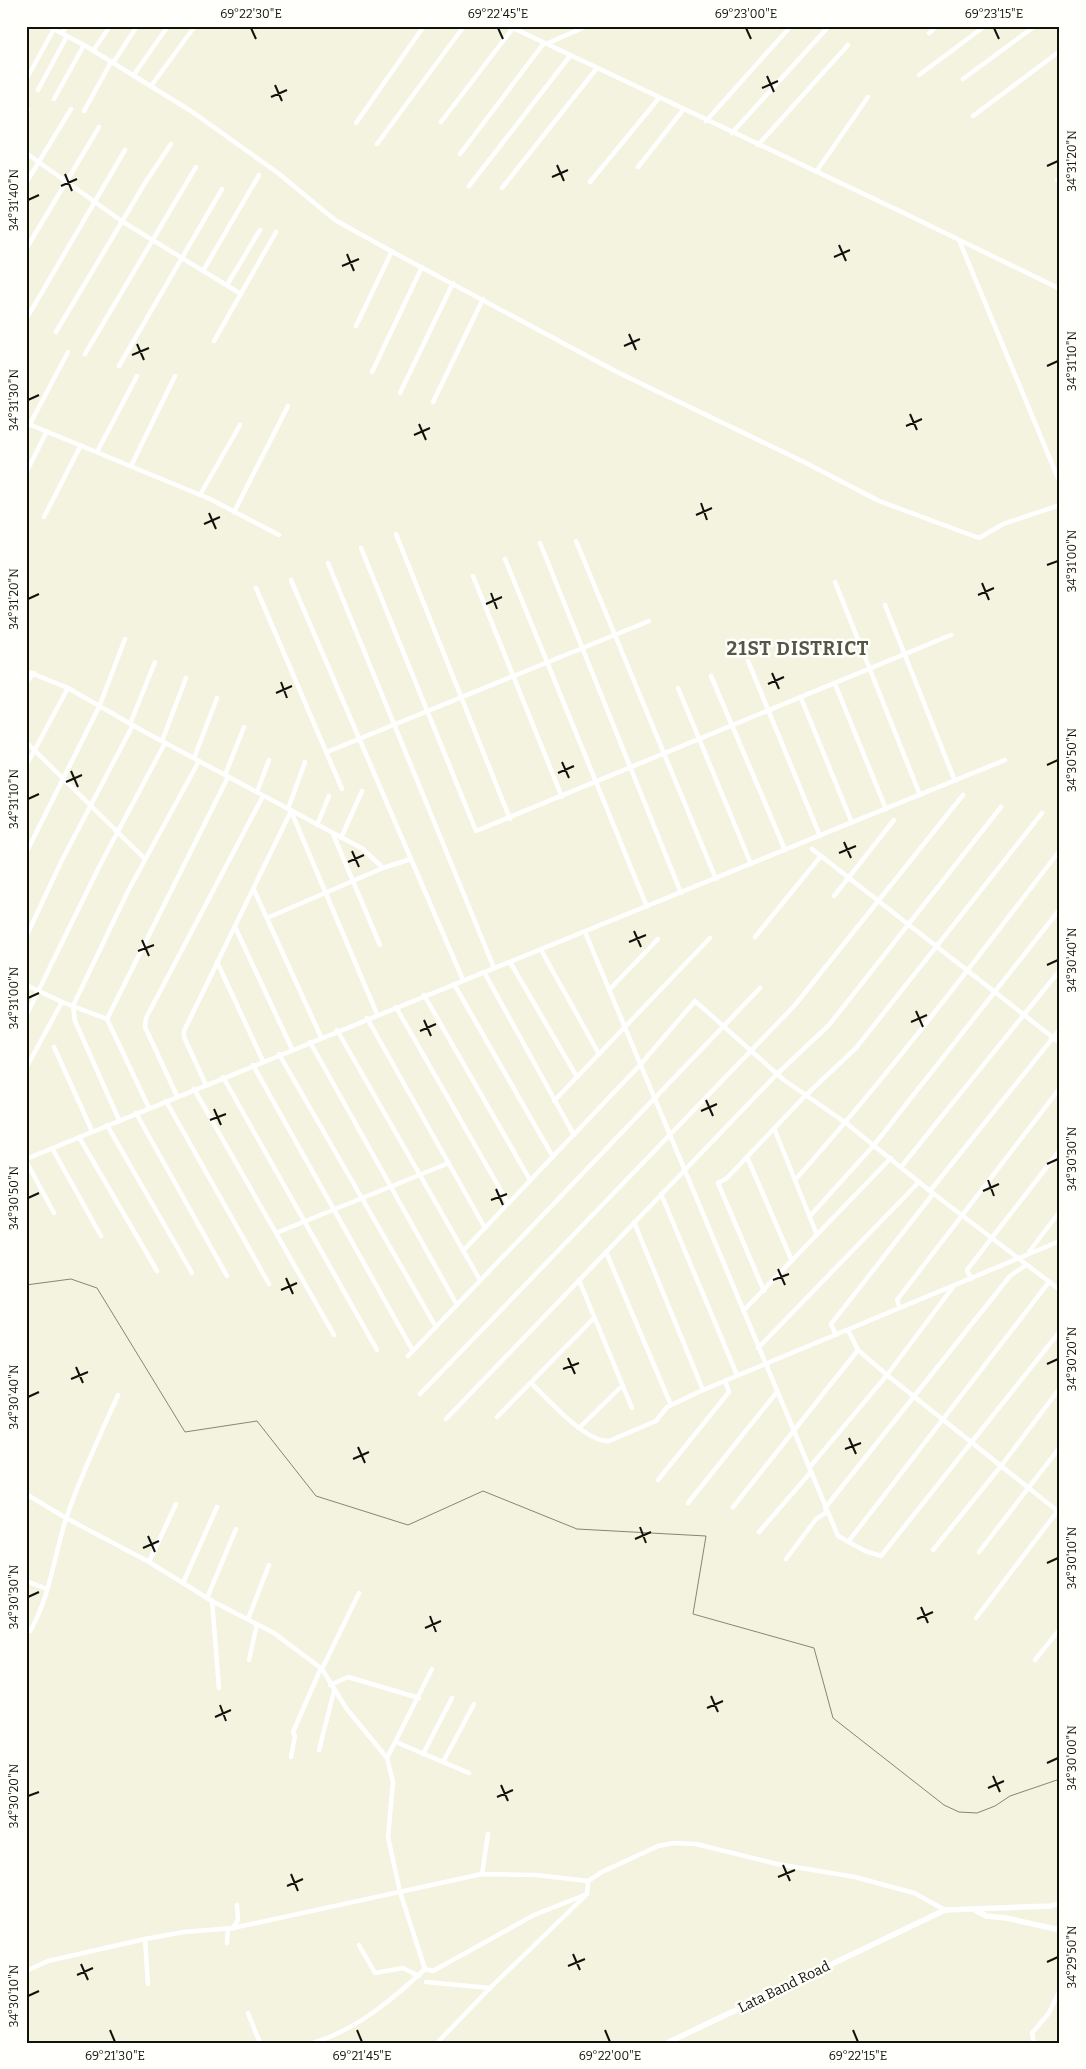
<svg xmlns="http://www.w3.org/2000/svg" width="1086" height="2069" font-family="Bitter,serif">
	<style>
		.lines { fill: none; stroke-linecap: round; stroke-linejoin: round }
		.stream { stroke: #88876d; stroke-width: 1 }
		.minor { stroke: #fff; stroke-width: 4.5 }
		.major { stroke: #fff; stroke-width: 5.5 }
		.ticks { fill: none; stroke: #12110b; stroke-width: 2 }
		.labels { text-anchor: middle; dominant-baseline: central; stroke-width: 5; stroke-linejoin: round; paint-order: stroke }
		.street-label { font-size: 14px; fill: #12110b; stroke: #fffffb }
		.district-label { font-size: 19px; font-weight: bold; letter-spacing: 1px; fill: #575646; stroke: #fffffb }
		.neatline { fill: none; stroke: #12110b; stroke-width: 2 }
		.ticks-label { font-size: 12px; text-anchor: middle; fill: #12110b }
	</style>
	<rect width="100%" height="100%" fill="#f3f3df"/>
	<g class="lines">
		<polyline class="stream" points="26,1285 71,1279 97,1288 185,1432 257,1421 316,1496 408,1525 483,1491 577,1529 706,1536 693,1614 814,1648 833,1718 944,1805 959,1812 977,1813 995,1806 1010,1796 1060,1779"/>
		<g class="minor">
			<polyline points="48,26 84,45 191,111 278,173 335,220 389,250 617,372 808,464 879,501 979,538 1003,524 1060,505"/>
			<polyline points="509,26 906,214 1060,289"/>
			<polyline points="62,33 67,26"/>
			<polyline points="929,33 937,26"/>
			<polyline points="546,44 587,26"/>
			<polyline points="93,51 110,26"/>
			<polyline points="113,63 137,26"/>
			<polyline points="919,75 985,26"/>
			<polyline points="133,76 168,26"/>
			<polyline points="963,79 1035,26"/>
			<polyline points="26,80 54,29"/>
			<polyline points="151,86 195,26"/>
			<polyline points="38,90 67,36"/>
			<polyline points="54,99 84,45"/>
			<polyline points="84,111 111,62"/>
			<polyline points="26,112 28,109"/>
			<polyline points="973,116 1060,51"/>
			<polyline points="706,121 791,26"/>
			<polyline points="441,122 513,28"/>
			<polyline points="356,123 424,26"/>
			<polyline points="732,133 829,26"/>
			<polyline points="377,144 464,26"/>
			<polyline points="758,145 848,45"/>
			<polyline points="26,153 123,222 241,294"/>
			<polyline points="460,154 544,43"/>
			<polyline points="638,167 683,110"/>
			<polyline points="816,172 868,97"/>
			<polyline points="1057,180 1060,178"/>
			<polyline points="590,182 659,98"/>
			<polyline points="26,183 71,109"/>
			<polyline points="469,186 570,56"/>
			<polyline points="502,188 597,68"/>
			<polyline points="959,240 1060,483"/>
			<polyline points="26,249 99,127"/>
			<polyline points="203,271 259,175"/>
			<polyline points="227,285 260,230"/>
			<polyline points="28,316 125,150"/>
			<polyline points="356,326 392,251"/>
			<polyline points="56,332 145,183 171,144"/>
			<polyline points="214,341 276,232"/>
			<polyline points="85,354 196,167"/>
			<polyline points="119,366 222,189"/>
			<polyline points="372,372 422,267"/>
			<polyline points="400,393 453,283"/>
			<polyline points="433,402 483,299"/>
			<polyline points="26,423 210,499 279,535"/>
			<polyline points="30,424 68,352"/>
			<polyline points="97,452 137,376"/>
			<polyline points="131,466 175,376"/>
			<polyline points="26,473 47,431"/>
			<polyline points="200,495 240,425"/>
			<polyline points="234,512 288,406"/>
			<polyline points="44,517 81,445"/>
			<polyline points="396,534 510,819"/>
			<polyline points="576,541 716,879"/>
			<polyline points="540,543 681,893"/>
			<polyline points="361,548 476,831 951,635"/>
			<polyline points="505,559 647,907"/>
			<polyline points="328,563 494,968"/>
			<polyline points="473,576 562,797"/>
			<polyline points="291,580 463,980"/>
			<polyline points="835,582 920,795"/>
			<polyline points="256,588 342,789"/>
			<polyline points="885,605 955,781"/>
			<polyline points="748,661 820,836"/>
			<polyline points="26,671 68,688 143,731 363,849 383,868 411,859"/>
			<polyline points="711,676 785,850"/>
			<polyline points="26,682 34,673"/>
			<polyline points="835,684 886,809"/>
			<polyline points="678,688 751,864"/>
			<polyline points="801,698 852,823"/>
			<polyline points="130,724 155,662"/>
			<polyline points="162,741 186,678"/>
			<polyline points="26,742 145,859"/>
			<polyline points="327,752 649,621"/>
			<polyline points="194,758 217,698"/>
			<polyline points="26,766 68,688"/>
			<polyline points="225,775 244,727"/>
			<polyline points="257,792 269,760"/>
			<polyline points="288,809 305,762"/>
			<polyline points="291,811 377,1014"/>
			<polyline points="317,825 329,796"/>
			<polyline points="333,834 380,945"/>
			<polyline points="341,838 362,791"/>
			<polyline points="812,849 1060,1043"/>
			<polyline points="26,853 99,707 125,639"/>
			<polyline points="254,890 321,1037"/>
			<polyline points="834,896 894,820"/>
			<polyline points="267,918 383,868"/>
			<polyline points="235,927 292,1049"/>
			<polyline points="585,932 838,1536 865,1551 881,1556 1060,1331"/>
			<polyline points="26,937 62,860 133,725"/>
			<polyline points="755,937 821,856"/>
			<polyline points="541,950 599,1054"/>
			<polyline points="217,962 263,1061"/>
			<polyline points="510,962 577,1077"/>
			<polyline points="484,972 574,1135"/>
			<polyline points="454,984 553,1157"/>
			<polyline points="26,985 62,1002 107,1019 149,1108"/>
			<polyline points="609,990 658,939"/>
			<polyline points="424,995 530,1180"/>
			<polyline points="396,1007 508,1203"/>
			<polyline points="26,1016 99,867 165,743"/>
			<polyline points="367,1018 485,1228"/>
			<polyline points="107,1019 228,777"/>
			<polyline points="337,1030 480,1280"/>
			<polyline points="310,1042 457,1305"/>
			<polyline points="54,1047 92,1131"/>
			<polyline points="279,1054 436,1327"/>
			<polyline points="253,1065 413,1351"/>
			<polyline points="26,1068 62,1002"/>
			<polyline points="223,1077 377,1350"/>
			<polyline points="206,1085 184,1037 184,1031 291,811"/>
			<polyline points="194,1089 334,1335"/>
			<polyline points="177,1096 145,1027 146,1018 263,796"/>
			<polyline points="166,1101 269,1284"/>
			<polyline points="554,1101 710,938"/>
			<polyline points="136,1113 227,1276"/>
			<polyline points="119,1120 75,1021 73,1006 128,891 199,761"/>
			<polyline points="107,1125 192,1273"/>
			<polyline points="774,1128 817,1235"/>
			<polyline points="79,1137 157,1271"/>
			<polyline points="52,1148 101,1236"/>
			<polyline points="747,1157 792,1261"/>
			<polyline points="26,1159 1005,760"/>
			<polyline points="26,1161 54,1213"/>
			<polyline points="901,1167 1060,970"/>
			<path d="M 795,1180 C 889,1075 974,962 1060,850"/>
			<polyline points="930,1191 1060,1029"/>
			<polyline points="661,1194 737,1375"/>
			<polyline points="810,1216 874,1145 1060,909"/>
			<polyline points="634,1222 703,1390"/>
			<polyline points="276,1233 449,1163"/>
			<polyline points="463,1251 640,1065 695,1001 784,1080 846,1123 930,1191 1060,1290"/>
			<polyline points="606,1252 671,1405"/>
			<polyline points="1029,1252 1060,1211"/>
			<polyline points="971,1279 967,1270 1060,1150"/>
			<polyline points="579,1280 632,1408"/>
			<polyline points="764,1291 718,1183 727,1178 805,1096 856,1048 1042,813"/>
			<polyline points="900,1308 897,1300 1060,1088"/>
			<polyline points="743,1311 891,1158"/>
			<polyline points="848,1330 858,1350 887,1375 1060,1513"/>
			<polyline points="836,1335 831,1324 933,1194"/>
			<polyline points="758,1348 919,1182"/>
			<polyline points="408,1356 760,988"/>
			<path d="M 531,1383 C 548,1399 585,1442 609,1441 L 656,1421 L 667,1407 L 703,1390 L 1060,1241"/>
			<polyline points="420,1394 795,1005 963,795"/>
			<polyline points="497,1417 594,1318"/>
			<polyline points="446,1419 777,1074 829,1025 1001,807"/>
			<polyline points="579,1428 623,1385"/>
			<polyline points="809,1468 887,1375 953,1287"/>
			<polyline points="658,1480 729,1392 725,1381"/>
			<polyline points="26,1494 66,1518 149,1562 212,1601 274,1633 322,1669 346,1708 387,1758 393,1782 388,1837 400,1892 425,1969"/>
			<polyline points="688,1503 777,1392"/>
			<polyline points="733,1507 858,1350"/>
			<polyline points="825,1508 1010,1276 1026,1265"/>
			<polyline points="759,1532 811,1472"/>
			<polyline points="848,1542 1049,1282"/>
			<polyline points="933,1550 1001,1466 1060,1388"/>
			<polyline points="979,1552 1060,1447"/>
			<polyline points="786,1559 816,1519 827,1512"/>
			<polyline points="149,1562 176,1504"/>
			<polyline points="26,1581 47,1589"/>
			<polyline points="183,1583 217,1507"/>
			<polyline points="207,1598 236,1529"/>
			<polyline points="212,1601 219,1688"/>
			<polyline points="976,1618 1060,1508"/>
			<polyline points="248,1619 269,1565"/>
			<path d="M 30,1631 C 50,1597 54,1556 66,1519 C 80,1476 100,1436 118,1395"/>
			<polyline points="249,1660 257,1624"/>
			<polyline points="1035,1660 1060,1629"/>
			<polyline points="322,1669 359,1593"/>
			<polyline points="330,1685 348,1677 419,1698"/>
			<polyline points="396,1742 469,1773"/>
			<polyline points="319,1750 334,1691"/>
			<polyline points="423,1754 452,1698"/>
			<polyline points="291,1757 295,1736 293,1732 321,1668"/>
			<polyline points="387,1758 432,1669"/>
			<polyline points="443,1762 474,1704"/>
			<polyline points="482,1874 488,1834"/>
			<polyline points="233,1928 238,1920 237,1905"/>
			<polyline points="145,1939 148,1984"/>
			<polyline points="227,1943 228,1929"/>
			<polyline points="359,1945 375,1973 403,1968 419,1976"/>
			<polyline points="26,1971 48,1961 145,1939 184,1932 233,1928 482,1874 536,1875 588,1881 602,1872 658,1846 674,1843 696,1844 777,1864 855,1877 914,1893 945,1910"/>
			<polyline points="426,1982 490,1988"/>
			<polyline points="248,2013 260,2043"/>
			<path d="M 313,2043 C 356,2030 392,2000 425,1969 L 433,1971 L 534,1915 L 587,1894 L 588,1881"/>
			<polyline points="437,2043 490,1988 585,1896"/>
			<polyline points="1034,2043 1032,2033 1049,2013 1060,1990"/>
		</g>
		<g class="major">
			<polyline points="975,1910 986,1916 1006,1918 1060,1930"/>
			<polyline points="667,2043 945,1910 1051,1906 1060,1903"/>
		</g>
	</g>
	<path class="ticks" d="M 251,28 L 256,39M 498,28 L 503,39M 746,28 L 751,39M 994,28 L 999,39M 767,76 L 774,92M 275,85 L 282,101M 762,88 L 778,81M 271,97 L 287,90M 557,165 L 564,181M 1047,166 L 1058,161M 65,174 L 72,191M 552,177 L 568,170M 61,186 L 77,179M 28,200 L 39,195M 839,245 L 846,261M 347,254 L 354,271M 834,257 L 850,250M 342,266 L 359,259M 629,334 L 636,350M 137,344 L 144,360M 624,346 L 640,339M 132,355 L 149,348M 1047,366 L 1058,361M 28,400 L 39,395M 910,414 L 917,430M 419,424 L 426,440M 906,426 L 922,419M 414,435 L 430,428M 701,503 L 707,520M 209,513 L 216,529M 696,515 L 712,508M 204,524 L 220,517M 1047,565 L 1058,561M 982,583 L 989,600M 491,593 L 497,609M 978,595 L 994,588M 28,599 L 39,594M 486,604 L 502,597M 772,673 L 779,689M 281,682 L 287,698M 768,684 L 784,677M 276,693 L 292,686M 562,762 L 569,778M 1047,765 L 1058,760M 71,771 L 78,787M 558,773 L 574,766M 66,782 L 82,775M 28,799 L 39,794M 844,842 L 851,858M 352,851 L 359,867M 839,853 L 856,846M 348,862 L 364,855M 634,931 L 641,947M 142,940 L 149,956M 629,942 L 646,935M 138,951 L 154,945M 1047,965 L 1058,960M 28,998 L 39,993M 916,1011 L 923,1027M 424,1020 L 431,1036M 911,1022 L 927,1015M 420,1031 L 436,1024M 706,1100 L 713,1116M 214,1109 L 221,1125M 701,1111 L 717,1104M 210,1120 L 226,1114M 1047,1164 L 1058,1159M 988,1180 L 994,1196M 496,1189 L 503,1205M 983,1191 L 999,1184M 28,1198 L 39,1193M 491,1200 L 507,1194M 778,1269 L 785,1285M 286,1278 L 293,1294M 773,1280 L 789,1274M 281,1290 L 297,1283M 568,1358 L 575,1374M 1047,1364 L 1058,1359M 76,1367 L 83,1383M 563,1369 L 579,1363M 71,1379 L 88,1372M 28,1397 L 39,1392M 849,1438 L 856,1454M 358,1447 L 365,1463M 845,1449 L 861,1443M 353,1459 L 369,1452M 640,1527 L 646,1543M 148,1536 L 155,1552M 635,1539 L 651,1532M 143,1548 L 159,1541M 1047,1563 L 1058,1558M 28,1597 L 39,1592M 921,1607 L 928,1623M 430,1616 L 436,1632M 917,1619 L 933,1612M 425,1628 L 441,1621M 711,1696 L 718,1712M 220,1705 L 226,1721M 707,1708 L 723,1701M 215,1717 L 231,1710M 1047,1763 L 1058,1758M 993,1776 L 1000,1792M 501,1785 L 508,1801M 988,1788 L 1004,1781M 28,1796 L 39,1792M 497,1797 L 513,1790M 783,1865 L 790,1881M 291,1874 L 298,1891M 778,1877 L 795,1870M 287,1886 L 303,1879M 573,1954 L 580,1970M 1047,1962 L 1058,1957M 81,1964 L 88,1980M 568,1966 L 585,1959M 77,1975 L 93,1968M 28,1996 L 39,1991M 110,2030 L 115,2042M 357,2030 L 362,2042M 605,2030 L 610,2042M 853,2030 L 858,2042"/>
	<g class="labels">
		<g class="street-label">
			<text transform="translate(784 1987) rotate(-26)">Lata Band Road</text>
		</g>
		<g class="district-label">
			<text x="798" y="648">21ST DISTRICT</text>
		</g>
	</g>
	<rect width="1086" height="2069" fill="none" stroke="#fffffb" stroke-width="55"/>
	<rect x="28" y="28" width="1030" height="2014" class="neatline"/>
	<g class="ticks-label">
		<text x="251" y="18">69°22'30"E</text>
		<text x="498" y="18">69°22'45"E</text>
		<text x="746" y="18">69°23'00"E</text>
		<text x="994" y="18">69°23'15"E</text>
		<text transform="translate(1072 161) rotate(-90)" y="4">34°31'20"N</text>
		<text transform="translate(14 200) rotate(-90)" y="4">34°31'40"N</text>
		<text transform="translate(1072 361) rotate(-90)" y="4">34°31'10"N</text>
		<text transform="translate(14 400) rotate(-90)" y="4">34°31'30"N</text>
		<text transform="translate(1072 561) rotate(-90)" y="4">34°31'00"N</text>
		<text transform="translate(14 599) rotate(-90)" y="4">34°31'20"N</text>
		<text transform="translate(1072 760) rotate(-90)" y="4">34°30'50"N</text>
		<text transform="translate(14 799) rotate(-90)" y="4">34°31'10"N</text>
		<text transform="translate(1072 960) rotate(-90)" y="4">34°30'40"N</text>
		<text transform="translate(14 998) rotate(-90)" y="4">34°31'00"N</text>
		<text transform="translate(1072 1159) rotate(-90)" y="4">34°30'30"N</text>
		<text transform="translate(14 1198) rotate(-90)" y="4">34°30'50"N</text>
		<text transform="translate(1072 1359) rotate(-90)" y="4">34°30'20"N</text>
		<text transform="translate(14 1397) rotate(-90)" y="4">34°30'40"N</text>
		<text transform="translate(1072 1558) rotate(-90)" y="4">34°30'10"N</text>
		<text transform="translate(14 1597) rotate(-90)" y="4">34°30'30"N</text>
		<text transform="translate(1072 1758) rotate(-90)" y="4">34°30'00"N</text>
		<text transform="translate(14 1796) rotate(-90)" y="4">34°30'20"N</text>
		<text transform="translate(1072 1957) rotate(-90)" y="4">34°29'50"N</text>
		<text transform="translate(14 1996) rotate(-90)" y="4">34°30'10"N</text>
		<text x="115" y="2060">69°21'30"E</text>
		<text x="362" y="2060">69°21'45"E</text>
		<text x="610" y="2060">69°22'00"E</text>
		<text x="858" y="2060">69°22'15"E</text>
	</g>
</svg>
